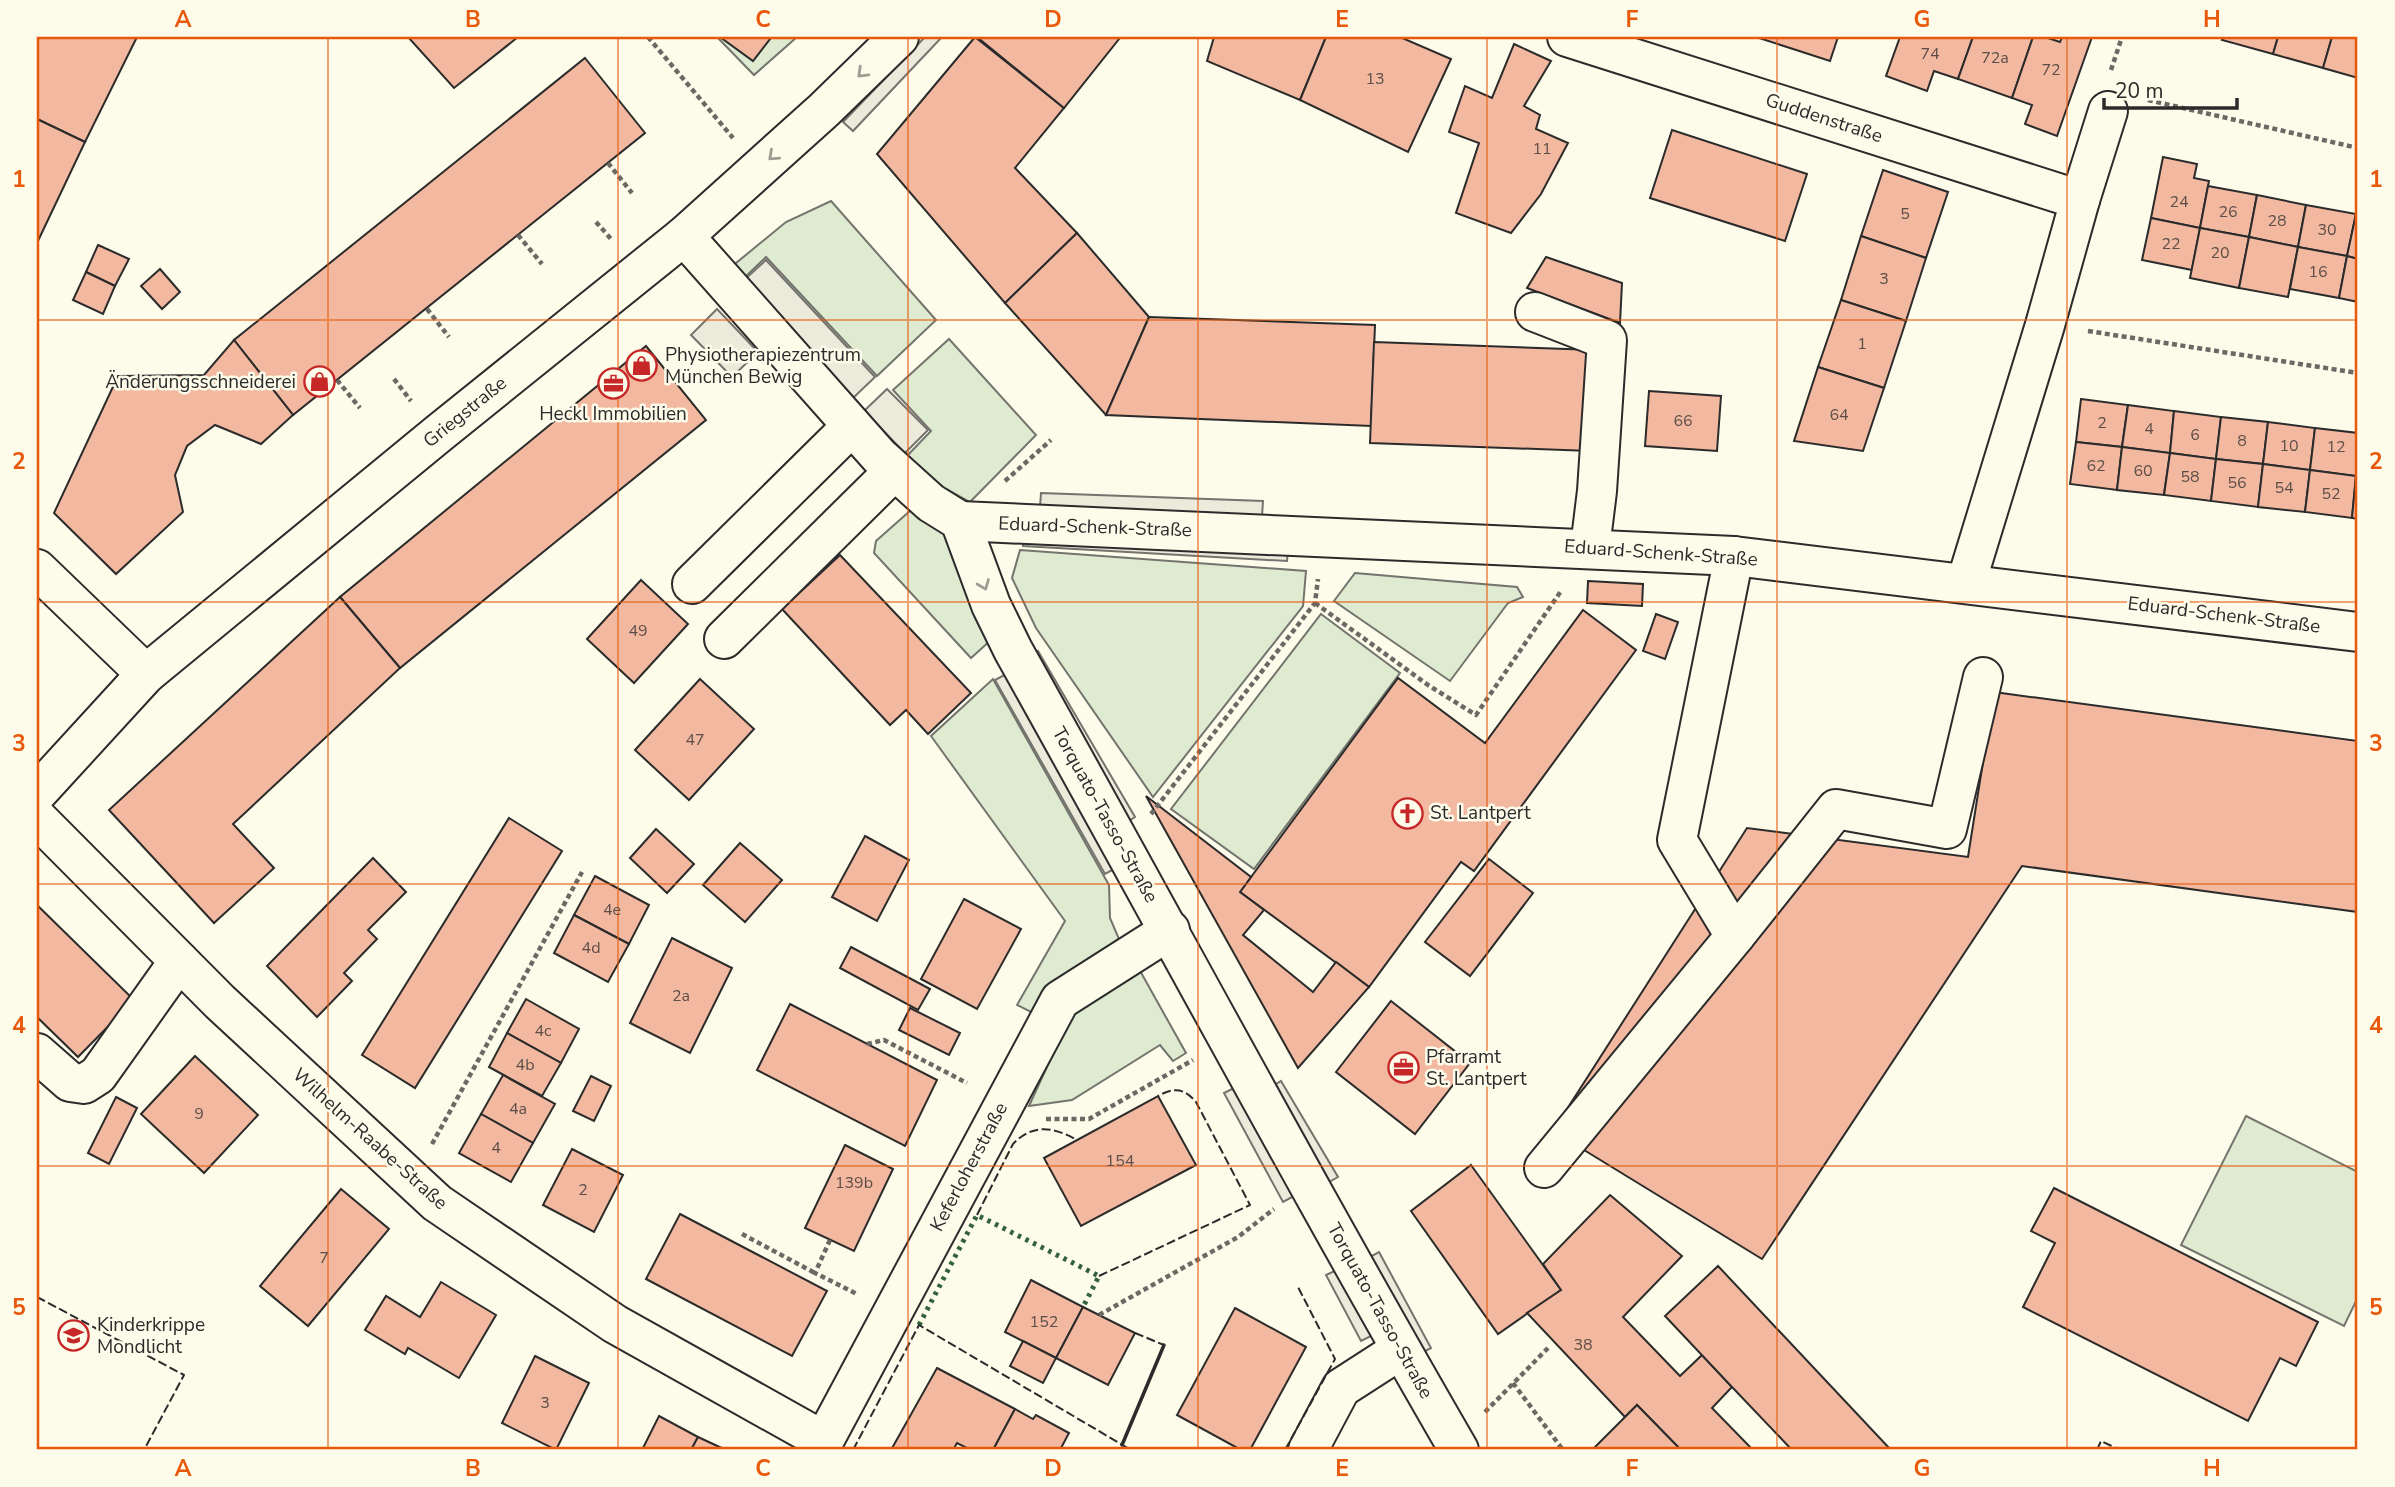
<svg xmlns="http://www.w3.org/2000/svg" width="2395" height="1487" font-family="'Nunito Sans',sans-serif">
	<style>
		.green { fill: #deebd1; stroke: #74746e; stroke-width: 2 }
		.parking { fill: #eceadb; stroke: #74746e; stroke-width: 2 }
		.building { fill: #f2b8a0; stroke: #2b2b2b; stroke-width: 2 }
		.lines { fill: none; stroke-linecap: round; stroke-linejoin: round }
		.minor-casing { stroke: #2b2b2b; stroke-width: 42 }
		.path { stroke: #6a6964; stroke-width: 4.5; stroke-dasharray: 5 3.5; stroke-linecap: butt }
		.minor { stroke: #fdfbea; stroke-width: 38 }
		.hedge { stroke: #34623c; stroke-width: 5; stroke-dasharray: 3.5 5; stroke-linecap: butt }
		.fence { stroke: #2b2b2b; stroke-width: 2; stroke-dasharray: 9 3.5; stroke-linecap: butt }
		.wall { stroke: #2b2b2b; stroke-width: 3.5 }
		.oneway { stroke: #9e9d94 }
		.grid { fill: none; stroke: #e8590c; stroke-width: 2; stroke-opacity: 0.55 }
		.labels { text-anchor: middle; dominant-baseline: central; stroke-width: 5; stroke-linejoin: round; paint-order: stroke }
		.number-label { font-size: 16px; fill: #5d4e48 }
		.street-label { font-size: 19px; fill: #2b2b2b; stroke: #fdfbea }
		.poi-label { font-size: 19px; fill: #2b2b2b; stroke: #fdfbea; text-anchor: start }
		.neatline { fill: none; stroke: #e8590c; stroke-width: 2.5 }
		.grid-label { font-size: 23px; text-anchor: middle; font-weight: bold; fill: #e8590c }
	</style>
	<rect width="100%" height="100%" fill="#fdfbea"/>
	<g class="green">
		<polygon points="717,37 797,37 754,75"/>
		<polygon points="831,201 936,320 877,376 766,257 741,281 730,268 786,222"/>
		<polygon points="949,339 1036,435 970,502 943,487 906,457 931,431 893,390"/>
		<polygon points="911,510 943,526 992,639 971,658 874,553 876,541"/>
		<polygon points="1020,550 1306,571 1303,606 1153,797 1036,628 1012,578"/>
		<polygon points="1355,573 1517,587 1523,597 1508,603 1450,681 1334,601"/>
		<polygon points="1321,614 1400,673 1254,869 1171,809"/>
		<polygon points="993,679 1109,885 1110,918 1119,939 1056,980 1047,989 1033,1013 1017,1005 1065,921 931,736"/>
		<polygon points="1139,969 1186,1053 1173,1061 1160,1045 1072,1100 1029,1106 1074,1008"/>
		<polygon points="2246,1116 2358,1172 2358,1297 2344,1326 2181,1245"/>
	</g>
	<g class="parking">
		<polygon points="925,37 942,37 853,131 843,122"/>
		<polygon points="766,260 875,377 852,399 743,281"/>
		<polygon points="717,309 758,352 732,377 691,335"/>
		<polygon points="887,389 928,430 905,453 864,411"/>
		<polygon points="1041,493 1263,501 1262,516 1040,507"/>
		<polygon points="1023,535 1288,549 1287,561 1023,546"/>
		<polygon points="1038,651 1135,817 1127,822 1030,656"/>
		<polygon points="1010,672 1120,866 1105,874 995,680"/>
		<polygon points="1281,1081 1338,1177 1329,1182 1273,1086"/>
		<polygon points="1236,1087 1294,1196 1283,1202 1224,1093"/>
		<polygon points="1379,1252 1431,1348 1420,1354 1368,1258"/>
		<polygon points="1339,1269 1375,1334 1361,1341 1326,1275"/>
	</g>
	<g class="building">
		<polygon points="39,37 137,37 85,142 37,119 37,42"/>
		<polygon points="408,37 518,37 454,88"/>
		<polygon points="720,37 768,37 770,39 753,61"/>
		<polygon points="975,37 1064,108 1015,168 1077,233 1005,303 877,154"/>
		<polygon points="977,37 1116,37 1119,39 1064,108"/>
		<polygon points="1214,37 1326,37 1300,100 1207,61"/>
		<polygon points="1326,37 1400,37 1451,59 1408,152 1300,100"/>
		<polygon points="1756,37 1838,37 1830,61"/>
		<polygon points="1900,37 1973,37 1958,79 1934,71 1927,91 1886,76"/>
		<polygon points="1973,37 2033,37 2012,98 1958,79"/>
		<polygon points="2033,37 2045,37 2060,42 2062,37 2092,37 2057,136 2025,124 2032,105 2012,98"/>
		<polygon points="2224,37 2278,37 2273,54 2222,40"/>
		<polygon points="2278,37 2332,37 2323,68 2273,54"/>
		<polygon points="2332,37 2358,37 2358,78 2323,68"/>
		<polygon points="1514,44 1551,61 1524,106 1540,115 1536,129 1568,143 1541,194 1511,233 1456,213 1479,143 1449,132 1465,86 1492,98"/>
		<polygon points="585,58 645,133 293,415 234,340"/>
		<polygon points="37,119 85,142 37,243"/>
		<polygon points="1672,130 1807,174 1785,241 1650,198"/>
		<polygon points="2163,157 2197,164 2194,178 2209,181 2200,228 2151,218"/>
		<polygon points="1883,170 1948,192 1926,258 1861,236"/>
		<polygon points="2208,186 2257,195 2249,237 2200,228"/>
		<polygon points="2257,195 2306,205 2298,247 2249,237"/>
		<polygon points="2306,205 2356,214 2347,256 2298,247"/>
		<polygon points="2356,214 2358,215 2358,259 2347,256"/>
		<polygon points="2151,218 2200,228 2192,270 2142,260"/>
		<polygon points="2200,228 2249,237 2239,288 2190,278"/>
		<polygon points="1077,233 1149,317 1106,415 1005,303"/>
		<polygon points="1861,236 1926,258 1906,321 1841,300"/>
		<polygon points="2249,237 2298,247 2288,297 2239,288"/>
		<polygon points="98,245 129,259 115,286 86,272"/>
		<polygon points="2298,247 2347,256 2339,298 2290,289"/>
		<polygon points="2347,256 2358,259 2358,302 2339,298"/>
		<polygon points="1546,257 1622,283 1620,323 1527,288"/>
		<polygon points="160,269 180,292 162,309 141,286"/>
		<polygon points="86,272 115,286 103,314 73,300"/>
		<polygon points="1841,300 1906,321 1884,388 1818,367"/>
		<polygon points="1149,317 1375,325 1371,426 1106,415"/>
		<polygon points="234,340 293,415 261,444 215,425 187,446 175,475 183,512 116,574 54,513 118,376 204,375"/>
		<polygon points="1374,342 1595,350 1590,451 1370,443"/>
		<polygon points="646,346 706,420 400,668 340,597"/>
		<polygon points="1818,367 1884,388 1863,451 1794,441"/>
		<polygon points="1649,391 1721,396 1717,451 1645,446"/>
		<polygon points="2081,399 2128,405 2122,447 2076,442"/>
		<polygon points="2128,405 2174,411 2170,453 2122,447"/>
		<polygon points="2174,411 2221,417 2216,459 2170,453"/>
		<polygon points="2221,417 2268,422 2263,464 2216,459"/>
		<polygon points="2268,422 2315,428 2310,470 2263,464"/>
		<polygon points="2315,428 2358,433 2356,476 2310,470"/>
		<polygon points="2076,442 2122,447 2117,490 2070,484"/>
		<polygon points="2122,447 2170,453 2164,495 2117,490"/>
		<polygon points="2170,453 2216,459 2211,501 2164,495"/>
		<polygon points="2216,459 2263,464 2258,507 2211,501"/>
		<polygon points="2263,464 2310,470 2305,512 2258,507"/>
		<polygon points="2310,470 2356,476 2352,518 2305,512"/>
		<polygon points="2356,476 2358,476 2358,519 2352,518"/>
		<polygon points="840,555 971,693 928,734 906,710 890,725 782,609"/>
		<polygon points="641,580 688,624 634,683 587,639"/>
		<polygon points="1588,581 1643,584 1642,606 1587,603"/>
		<polygon points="340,597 400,668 233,824 274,868 214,923 109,810"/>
		<polygon points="1583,610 1636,650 1474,871 1461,862 1369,987 1240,892 1398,678 1485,743"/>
		<polygon points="1656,614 1678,622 1665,659 1643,651"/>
		<polygon points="700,679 754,729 689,800 635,750"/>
		<polygon points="1994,692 2358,741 2358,912 2022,866 1762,1259 1553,1131 1747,828 1968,857"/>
		<polygon points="1146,796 1251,877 1240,892 1264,910 1243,935 1313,992 1336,962 1369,987 1298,1068"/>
		<polygon points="509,818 562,851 415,1088 362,1055"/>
		<polygon points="656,829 694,864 667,893 630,858"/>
		<polygon points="865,836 909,860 877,921 832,897"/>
		<polygon points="740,843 782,880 745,922 703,885"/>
		<polygon points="373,858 406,892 368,930 377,939 344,973 352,981 317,1017 267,966"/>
		<polygon points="1489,859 1533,893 1470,976 1425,942"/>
		<polygon points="595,876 649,905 629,944 574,915"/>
		<polygon points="964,899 1021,929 977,1009 921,979"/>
		<polygon points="37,905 134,1000 78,1057 37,1017"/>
		<polygon points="574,915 629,944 608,982 554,953"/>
		<polygon points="672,938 732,968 690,1053 630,1023"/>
		<polygon points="851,947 930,989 918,1010 840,968"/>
		<polygon points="526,999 579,1029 561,1063 507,1033"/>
		<polygon points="1391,1001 1470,1063 1415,1134 1336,1072"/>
		<polygon points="790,1004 937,1080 905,1146 757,1070"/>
		<polygon points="910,1008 960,1033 949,1055 899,1030"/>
		<polygon points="507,1033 561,1063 542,1096 489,1067"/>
		<polygon points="195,1056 258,1115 204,1173 141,1114"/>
		<polygon points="503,1075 555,1104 533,1143 481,1114"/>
		<polygon points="591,1076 611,1086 594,1121 573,1111"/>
		<polygon points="1158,1096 1196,1165 1081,1226 1044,1158"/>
		<polygon points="116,1097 137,1108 109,1164 88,1153"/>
		<polygon points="481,1114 533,1143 511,1182 459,1153"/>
		<polygon points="845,1145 893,1169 854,1251 805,1228"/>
		<polygon points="572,1149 623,1175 594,1232 543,1205"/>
		<polygon points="1471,1165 1561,1290 1498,1334 1411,1211"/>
		<polygon points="2054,1188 2318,1322 2296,1366 2280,1358 2248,1421 2023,1307 2055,1243 2031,1231"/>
		<polygon points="341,1189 389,1229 308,1326 260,1286"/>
		<polygon points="1610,1195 1682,1256 1623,1317 1680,1376 1702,1355 1732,1387 1712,1408 1753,1450 1681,1450 1637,1405 1625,1417 1527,1313 1561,1290 1543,1264"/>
		<polygon points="680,1214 827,1291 792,1356 646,1279"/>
		<polygon points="1718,1266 1891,1450 1792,1450 1732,1387 1665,1316"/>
		<polygon points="1031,1280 1083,1307 1056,1358 1005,1332"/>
		<polygon points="441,1282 496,1315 459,1378 408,1348 405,1354 365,1330 386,1296 420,1317"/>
		<polygon points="1083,1307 1135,1333 1108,1385 1056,1358"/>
		<polygon points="1235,1308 1306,1347 1250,1450 1241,1450 1177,1415"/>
		<polygon points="1023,1341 1056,1358 1043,1383 1010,1366"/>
		<polygon points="535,1356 589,1383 556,1450 502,1423"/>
		<polygon points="937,1368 1015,1409 993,1450 971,1450 957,1443 953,1450 891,1450"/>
		<polygon points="1637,1405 1681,1450 1593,1449"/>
		<polygon points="1015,1409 1033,1419 1036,1415 1069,1433 1060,1450 993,1450"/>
		<polygon points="659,1416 698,1437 691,1450 642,1450"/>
		<polygon points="698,1437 726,1450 691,1450"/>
	</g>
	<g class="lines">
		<defs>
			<g id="minor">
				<polyline points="1567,37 2080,200 2045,325 1966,583"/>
				<polyline points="2080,200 2108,111"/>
				<path d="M 684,236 L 879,456 L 931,503 L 960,521 L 991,605 L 1013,650 C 1162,916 1306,1186 1459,1450"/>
				<polyline points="1535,312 1607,340 1597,491 1590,548"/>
				<polyline points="960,521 1734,556 2358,632"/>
				<polyline points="37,569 146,674"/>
				<polyline points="692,584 852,426"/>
				<polyline points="724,639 894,471"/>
				<polyline points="37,793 146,674 438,434 684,236 824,110 899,37"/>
				<polyline points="37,818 220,1002 437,1203 615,1324 824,1441"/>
				<polyline points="1735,936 1836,809 1947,829 1983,677"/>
				<polyline points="37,1053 70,1082 84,1084 98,1075 179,961"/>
				<polyline points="1544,1168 1735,936 1677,840 1734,556"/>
				<polyline points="819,1450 1060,1000 1170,930"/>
				<polyline points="1308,1450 1341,1388 1400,1350"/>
			</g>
		</defs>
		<use href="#minor" class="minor-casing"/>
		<g class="path">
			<polyline points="648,37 733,138"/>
			<polyline points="2111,70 2122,37"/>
			<polyline points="2148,100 2358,148"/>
			<polyline points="608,163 632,193"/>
			<polyline points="596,222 612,240"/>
			<polyline points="518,235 542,264"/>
			<polyline points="427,309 449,337"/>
			<polyline points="2088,331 2358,373"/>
			<polyline points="394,379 411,401"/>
			<polyline points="337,380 360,408"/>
			<polyline points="1005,481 1051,440"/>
			<polyline points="1315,603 1428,685 1476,715 1561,591"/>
			<polyline points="1151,814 1315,603 1318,579"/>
			<polyline points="867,1044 884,1040 967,1083"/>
			<polyline points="1046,1119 1089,1119 1193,1060"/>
			<polyline points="432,1144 582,872"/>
			<polyline points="742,1234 815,1273"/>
			<polyline points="830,1240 815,1273 857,1294"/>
			<polyline points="1099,1315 1238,1237 1274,1209"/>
			<polyline points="1513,1383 1563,1450"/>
			<polyline points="1485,1412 1548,1348"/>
		</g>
		<use href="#minor" class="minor"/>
		<polyline class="hedge" points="919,1325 977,1215 1099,1276 1083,1307"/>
		<g class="fence">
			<path d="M 977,1215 L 1013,1144 C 1033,1123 1054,1127 1077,1140"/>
			<path d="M 1099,1276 L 1250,1205 L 1196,1102 C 1184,1088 1174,1087 1158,1096"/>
			<polyline points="37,1297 184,1375 144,1450"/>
			<polyline points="1135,1333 1164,1345"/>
			<polyline points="853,1450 919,1325 1131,1450"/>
			<polyline points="1285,1450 1335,1359 1298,1287"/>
			<polyline points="2097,1450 2101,1441 2120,1450"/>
		</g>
		<polyline class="wall" points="1122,1445 1164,1345"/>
	</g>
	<defs><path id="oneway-chevron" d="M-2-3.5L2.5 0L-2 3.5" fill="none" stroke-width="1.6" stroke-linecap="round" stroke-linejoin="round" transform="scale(1.75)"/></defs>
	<g class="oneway">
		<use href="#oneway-chevron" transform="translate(862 73) rotate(136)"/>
		<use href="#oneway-chevron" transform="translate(773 156) rotate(138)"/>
		<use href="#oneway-chevron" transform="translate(984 585) rotate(69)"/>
	</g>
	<path class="grid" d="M 328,37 L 328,1450M 618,37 L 618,1450M 908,37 L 908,1450M 1198,37 L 1198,1450M 1487,37 L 1487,1450M 1777,37 L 1777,1450M 2067,37 L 2067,1450M 37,320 L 2358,320M 37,602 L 2358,602M 37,884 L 2358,884M 37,1166 L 2358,1166"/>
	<defs>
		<symbol id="shop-ring" viewBox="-11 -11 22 22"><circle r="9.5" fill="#fdfbea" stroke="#c62828" stroke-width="1.5"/><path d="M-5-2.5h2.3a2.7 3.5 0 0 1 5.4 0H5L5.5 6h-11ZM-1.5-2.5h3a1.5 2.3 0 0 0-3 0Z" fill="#c62828"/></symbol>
		<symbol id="office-ring" viewBox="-11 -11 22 22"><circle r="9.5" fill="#fdfbea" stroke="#c62828" stroke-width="1.5"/><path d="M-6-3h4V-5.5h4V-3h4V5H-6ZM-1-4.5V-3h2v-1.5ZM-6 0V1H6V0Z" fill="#c62828"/></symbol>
		<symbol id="church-ring" viewBox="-11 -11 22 22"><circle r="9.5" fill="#fdfbea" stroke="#c62828" stroke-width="1.5"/><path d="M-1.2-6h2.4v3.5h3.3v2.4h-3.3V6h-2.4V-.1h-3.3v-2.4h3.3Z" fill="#c62828"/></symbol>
		<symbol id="school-ring" viewBox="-11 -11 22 22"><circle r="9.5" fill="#fdfbea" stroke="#c62828" stroke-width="1.5"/><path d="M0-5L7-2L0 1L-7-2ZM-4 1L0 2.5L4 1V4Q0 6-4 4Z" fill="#c62828"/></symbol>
	</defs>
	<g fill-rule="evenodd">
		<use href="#shop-ring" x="624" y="348" width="35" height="35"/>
		<use href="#shop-ring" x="302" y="364" width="35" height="35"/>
		<use href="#office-ring" x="596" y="366" width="35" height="35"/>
		<use href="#church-ring" x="1390" y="796" width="35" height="35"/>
		<use href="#office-ring" x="1386" y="1050" width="35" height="35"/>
		<use href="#school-ring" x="56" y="1318" width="35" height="35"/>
	</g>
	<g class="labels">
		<g class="number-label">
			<text x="1930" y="54">74</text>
			<text x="1995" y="58">72a</text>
			<text x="2051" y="70">72</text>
			<text x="1375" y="79">13</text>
			<text x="1542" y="149">11</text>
			<text x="2179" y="202">24</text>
			<text x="2228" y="212">26</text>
			<text x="1905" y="214">5</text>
			<text x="2277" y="221">28</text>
			<text x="2327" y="230">30</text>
			<text x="2171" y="244">22</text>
			<text x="2220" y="253">20</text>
			<text x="2318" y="272">16</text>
			<text x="1884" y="279">3</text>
			<text x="1862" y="344">1</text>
			<text x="1839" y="415">64</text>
			<text x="1683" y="421">66</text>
			<text x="2102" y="423">2</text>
			<text x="2149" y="429">4</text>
			<text x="2195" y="435">6</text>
			<text x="2242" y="441">8</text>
			<text x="2289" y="446">10</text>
			<text x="2336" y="447">12</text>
			<text x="2096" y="466">62</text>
			<text x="2143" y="471">60</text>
			<text x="2190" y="477">58</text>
			<text x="2237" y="483">56</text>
			<text x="2284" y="488">54</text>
			<text x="2331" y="494">52</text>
			<text x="638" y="631">49</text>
			<text x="695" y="740">47</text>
			<text x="612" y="910">4e</text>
			<text x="591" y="948">4d</text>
			<text x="681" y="996">2a</text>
			<text x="543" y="1031">4c</text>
			<text x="525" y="1065">4b</text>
			<text x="518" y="1109">4a</text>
			<text x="199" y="1114">9</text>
			<text x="496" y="1148">4</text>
			<text x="1120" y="1161">154</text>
			<text x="854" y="1183">139b</text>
			<text x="583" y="1190">2</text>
			<text x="324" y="1258">7</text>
			<text x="1044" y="1322">152</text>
			<text x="1583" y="1345">38</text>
			<text x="545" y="1403">3</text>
		</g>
		<g class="street-label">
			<text transform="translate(1824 118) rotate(18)">Guddenstraße</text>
			<text transform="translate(465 412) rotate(-39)">Griegstraße</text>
			<text transform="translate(1095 527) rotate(2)">Eduard-Schenk-Straße</text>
			<text transform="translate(1661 553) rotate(4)">Eduard-Schenk-Straße</text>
			<text transform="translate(2224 615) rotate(7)">Eduard-Schenk-Straße</text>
			<text transform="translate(1105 815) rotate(61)">Torquato-Tasso-Straße</text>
			<text transform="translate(370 1139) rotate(42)">Wilhelm-Raabe-Straße</text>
			<text transform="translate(969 1167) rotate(-62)">Keferloherstraße</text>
			<text transform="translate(1380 1311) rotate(61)">Torquato-Tasso-Straße</text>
		</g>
		<g class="poi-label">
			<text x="665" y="355">Physiotherapiezentrum<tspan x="665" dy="22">München Bewig</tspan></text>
			<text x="296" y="382" text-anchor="end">Änderungsschneiderei</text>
			<text x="613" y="414" text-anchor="middle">Heckl Immobilien</text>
			<text x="1430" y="813">St. Lantpert</text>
			<text x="1426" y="1057">Pfarramt<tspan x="1426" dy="22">St. Lantpert</tspan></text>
			<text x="97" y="1325">Kinderkrippe<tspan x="97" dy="22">Mondlicht</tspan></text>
		</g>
	</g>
	<rect width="2395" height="1487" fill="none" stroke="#fdfbea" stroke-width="77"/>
	<path d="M2104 98v10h133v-10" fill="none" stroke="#2b2b2b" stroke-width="3.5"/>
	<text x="2115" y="98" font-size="21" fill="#2b2b2b" stroke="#fdfbea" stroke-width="5" paint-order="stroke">20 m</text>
	<rect x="38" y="38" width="2318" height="1410" class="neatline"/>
	<g class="grid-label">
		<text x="183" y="27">A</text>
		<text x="473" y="27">B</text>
		<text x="763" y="27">C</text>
		<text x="1053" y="27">D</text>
		<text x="1342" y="27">E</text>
		<text x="1632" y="27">F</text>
		<text x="1922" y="27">G</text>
		<text x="2212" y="27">H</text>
		<text x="19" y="187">1</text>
		<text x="2376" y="187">1</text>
		<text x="19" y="469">2</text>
		<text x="2376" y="469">2</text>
		<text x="19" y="751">3</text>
		<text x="2376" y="751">3</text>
		<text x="19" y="1033">4</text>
		<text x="2376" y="1033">4</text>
		<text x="19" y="1315">5</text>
		<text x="2376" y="1315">5</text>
		<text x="183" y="1476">A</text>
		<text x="473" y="1476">B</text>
		<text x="763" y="1476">C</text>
		<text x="1053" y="1476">D</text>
		<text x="1342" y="1476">E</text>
		<text x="1632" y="1476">F</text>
		<text x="1922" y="1476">G</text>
		<text x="2212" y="1476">H</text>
	</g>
</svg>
